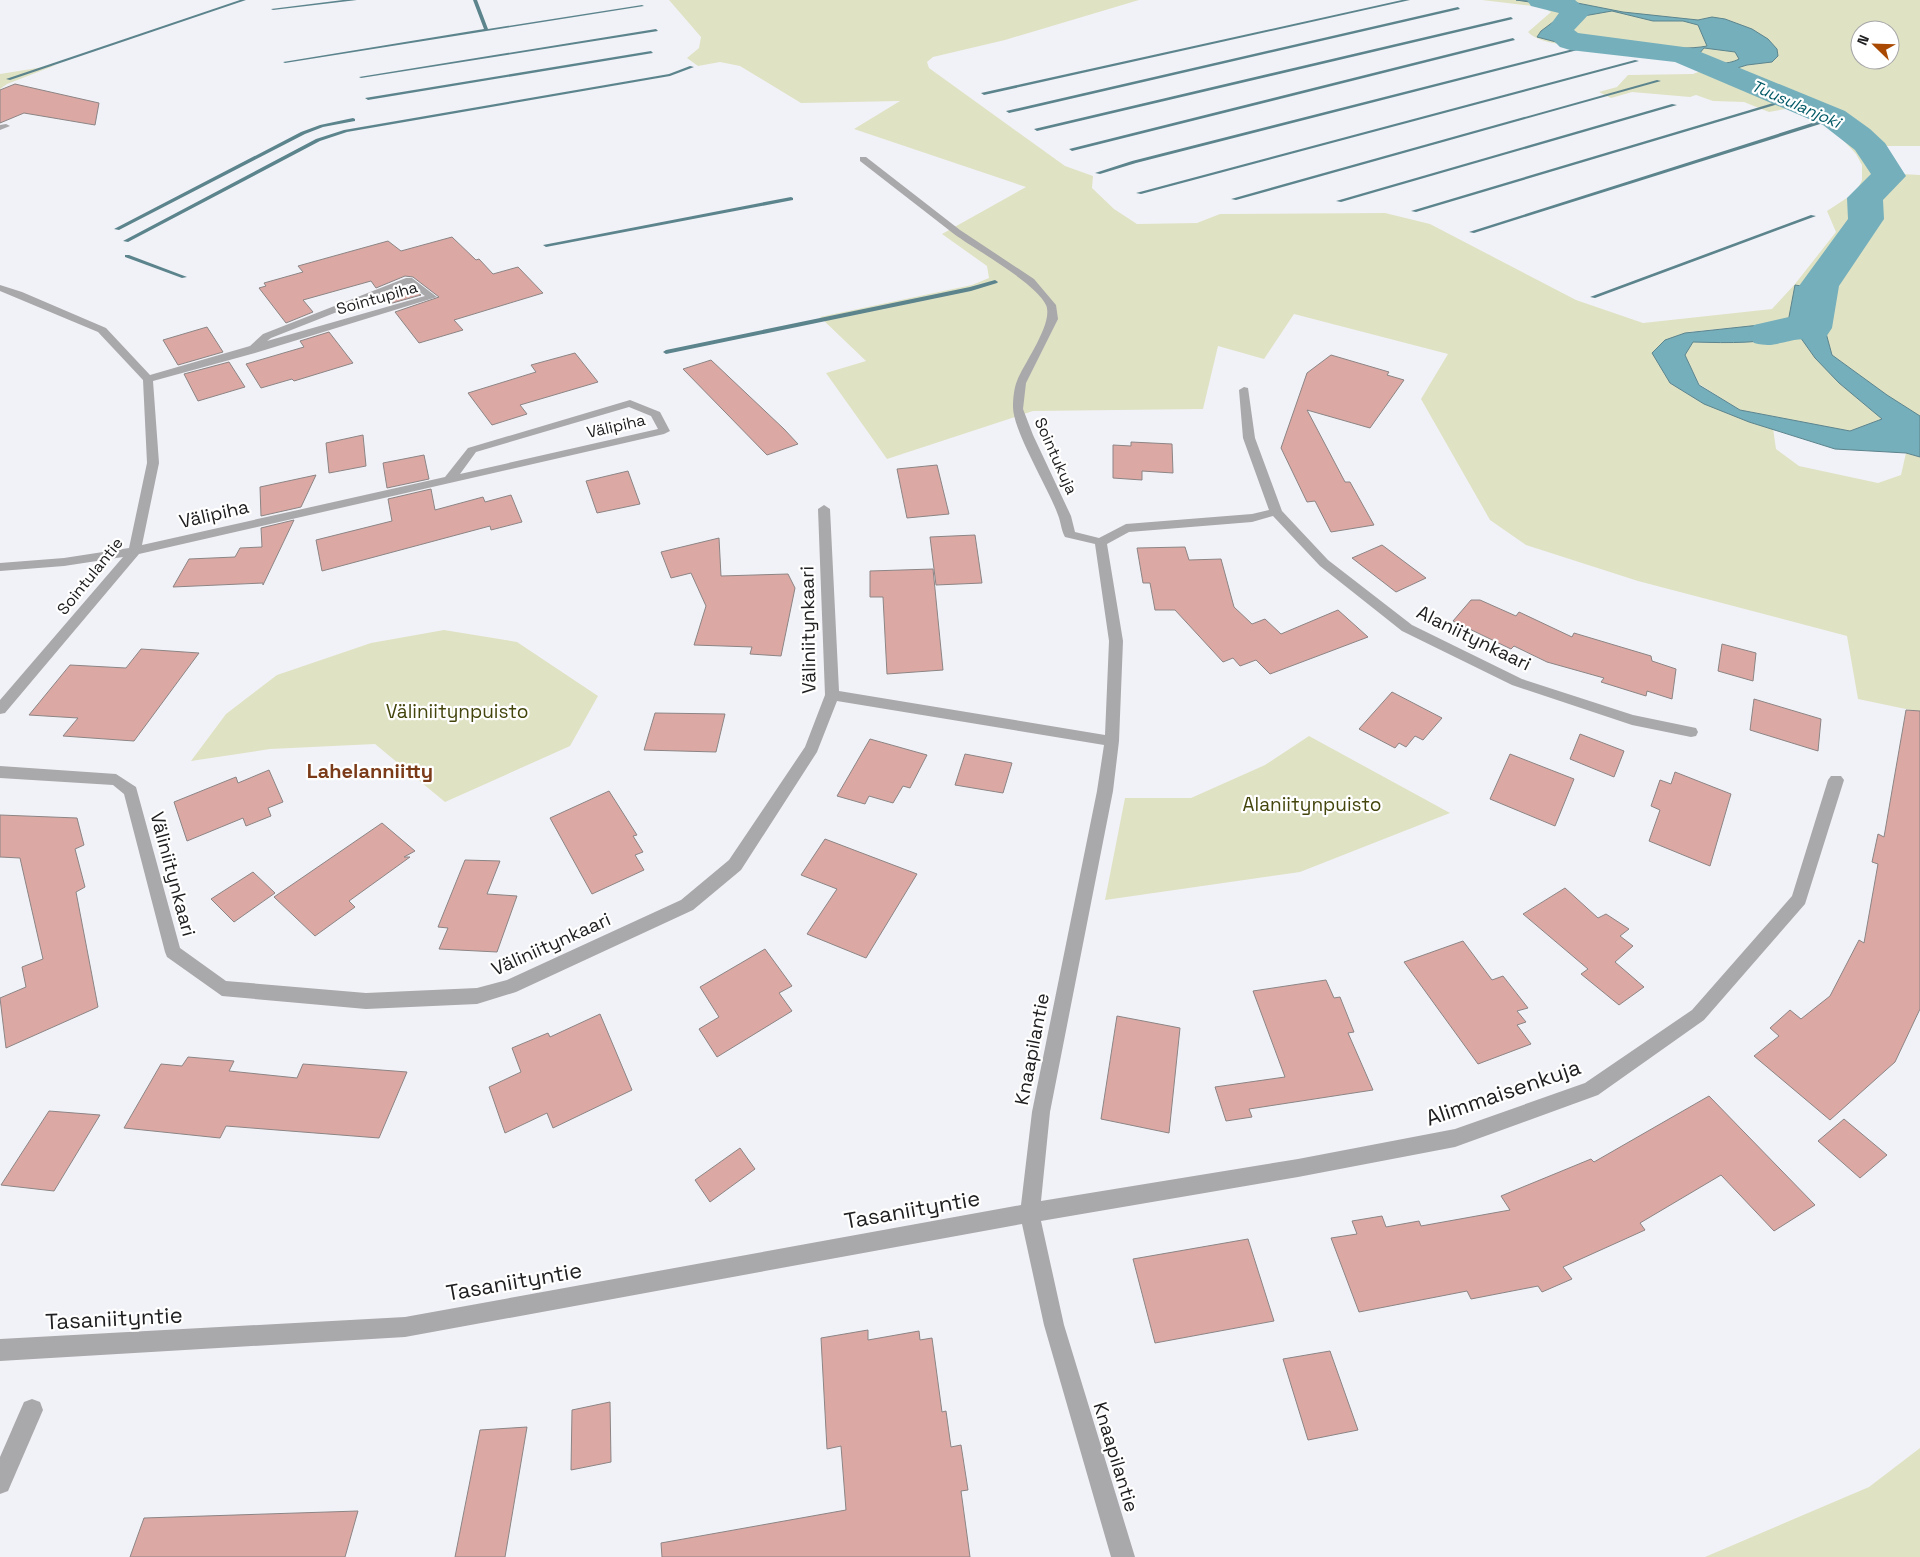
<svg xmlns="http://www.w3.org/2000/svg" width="1920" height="1557" font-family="'Space Grotesk',sans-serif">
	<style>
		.green { fill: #e0e2c4; fill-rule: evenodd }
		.water { fill: #75afbb; stroke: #5c848d; fill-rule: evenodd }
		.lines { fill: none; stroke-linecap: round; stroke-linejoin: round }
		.stream { fill: #5c848d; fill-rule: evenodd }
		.river { fill: #75afbb; fill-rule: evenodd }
		.building { fill: #dca8a4; stroke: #8c8585 }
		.lane { fill: #a9a8aa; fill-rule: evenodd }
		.street { fill: #a9a8aa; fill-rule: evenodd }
		.labels { text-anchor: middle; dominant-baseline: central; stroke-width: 4.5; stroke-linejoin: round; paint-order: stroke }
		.far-water-label { font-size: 16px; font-style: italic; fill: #035a67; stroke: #fff }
		.far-street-label { font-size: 16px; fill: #202022; stroke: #fff }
		.street-label { font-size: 19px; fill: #202022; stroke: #fff }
		.park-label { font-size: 19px; fill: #44450d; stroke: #fff }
		.neighbourhood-label { font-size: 20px; font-weight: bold; fill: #7b3b18; stroke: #fff }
		.near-street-label { font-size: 22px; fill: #202022; stroke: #fff }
	</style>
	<rect width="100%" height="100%" fill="#f1f2f7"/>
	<g class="green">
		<path d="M 669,0 L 1139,0 L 1005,40 L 933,57 L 927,62 L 929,68 L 1065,166 L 1093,176 L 1092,188 L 1114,209 L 1137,224 L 1197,223 L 1220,214 L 1385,213 L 1430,224 L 1576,300 L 1643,323 L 1772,309 L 1795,284 L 1836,232 L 1827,211 L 1856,192 L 1862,180 L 1862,165 L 1856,154 L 1823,118 L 1791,108 L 1769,112 L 1744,102 L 1713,101 L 1696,95 L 1690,97 L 1632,92 L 1611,98 L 1599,92 L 1617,87 L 1628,75 L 1693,74 L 1706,69 L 1689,61 L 1644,57 L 1642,53 C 1617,49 1542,49 1528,32 L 1551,12 L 1542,7 L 1482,0 L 1920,0 L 1920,146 L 1873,146 L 1902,174 L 1920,175 L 1920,416 L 1887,395 L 1832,355 L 1823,322 L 1827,290 L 1789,322 L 1688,332 L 1670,383 C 1703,403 1736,418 1773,428 L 1776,449 L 1799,466 L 1878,483 L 1901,475 L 1906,453 L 1920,457 L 1920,712 L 1858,699 L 1847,636 L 1638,581 L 1526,545 L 1490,520 L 1421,399 L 1448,354 L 1294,314 L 1264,359 L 1218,346 L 1203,409 L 1033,411 L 887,459 L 826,373 L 866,361 L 820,317 L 972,285 L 989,278 L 987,266 L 942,234 L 1026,187 L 854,129 L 900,101 L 801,103 L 740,66 L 720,62 L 698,66 L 687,58 L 699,48 L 701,37 ZM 1860,30 L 1890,30 L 1890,60 L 1860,60 Z"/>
		<polygon points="56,65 7,84 0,89 0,74"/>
		<path d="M 1798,334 C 1822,368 1850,393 1883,419 L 1850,431 L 1740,410 L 1699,384 L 1685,355 L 1693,342 C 1730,343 1763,344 1798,334 Z"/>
		<polygon points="444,630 517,642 598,696 570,746 445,802 375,744 270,749 191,761 226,714 277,675 371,643"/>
		<polygon points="1309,736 1450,813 1300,872 1105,900 1125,798 1191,798 1265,765"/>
		<polygon points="1920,1448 1920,1557 1705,1557 1869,1487"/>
	</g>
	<g class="water">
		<path d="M 1516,0 L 1562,0 L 1623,12 L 1698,20 L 1712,17 L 1725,19 L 1752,29 L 1768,39 L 1777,49 L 1778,56 L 1772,62 L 1747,65 L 1721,73 L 1674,55 L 1608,46 L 1560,43 L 1537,37 L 1541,31 L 1561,16 L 1560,10 L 1536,3 ZM 1612,11 L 1653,21 L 1683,21 L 1698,25 L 1707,46 C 1678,52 1597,45 1570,32 L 1569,22 L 1578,17 ZM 1704,48 L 1735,52 L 1739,59 C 1728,65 1707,66 1699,54 Z"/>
		<path d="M 1795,285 L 1827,290 L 1823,322 L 1832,355 L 1887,395 L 1920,416 L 1920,457 L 1906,453 L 1835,449 L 1749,422 L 1704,404 L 1670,383 L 1652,353 L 1665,340 L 1685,333 L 1788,322 ZM 1798,334 L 1815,358 L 1839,383 L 1882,419 L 1850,431 L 1740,410 L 1699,385 L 1685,355 L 1693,342 C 1731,343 1762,344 1798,334 Z"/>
	</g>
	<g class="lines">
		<g class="stream">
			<polygon points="240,0 246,0 10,80 6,79"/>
			<polygon points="343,0 357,0 273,10 271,9"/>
			<polygon points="473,0 477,0 488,29 642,5 644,6 285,63 283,62 484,29"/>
			<polygon points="1402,0 1410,0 984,95 981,93"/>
			<polygon points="1458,7 1460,9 1009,113 1006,111"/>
			<polygon points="1511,17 1513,19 1037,131 1034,129"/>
			<polygon points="656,29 658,31 361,78 359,77"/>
			<polygon points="1513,38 1515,40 1072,151 1069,149"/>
			<polygon points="1597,43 1601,44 1136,163 1100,174 1095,173 1132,161"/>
			<polygon points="651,51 653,53 368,100 365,98"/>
			<polygon points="1635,60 1639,61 1141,194 1136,193"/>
			<polygon points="690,66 694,67 670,76 347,132 320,141 128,242 123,241 316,139 344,130 669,74"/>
			<polygon points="1657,80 1661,81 1236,200 1231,199"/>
			<polygon points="1787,99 1792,100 1416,212 1411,211"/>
			<polygon points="1672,104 1677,105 1341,202 1336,201"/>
			<polygon points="1834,116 1837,118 1836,119 1474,233 1469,232"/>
			<polygon points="353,118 355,119 355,121 323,127 305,134 119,230 114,229 301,132 320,125"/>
			<polygon points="791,197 793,198 793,200 546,247 543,245"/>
			<polygon points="1811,215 1816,216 1595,298 1590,297"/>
			<polygon points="125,255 129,255 187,277 182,278 125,257"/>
			<polygon points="995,280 998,282 997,283 971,291 666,354 663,352 666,350 970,287"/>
		</g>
		<path class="river" d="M 1527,0 L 1575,0 L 1590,13 L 1574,30 L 1578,33 L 1691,48 L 1845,111 L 1870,129 L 1885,143 L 1906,176 L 1883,200 L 1884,219 L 1839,286 L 1832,328 L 1826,337 C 1813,340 1801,338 1790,341 C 1774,344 1771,347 1754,343 L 1748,334 L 1754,325 L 1793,316 L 1799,286 L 1848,219 L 1847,198 L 1871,174 L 1855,150 L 1823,125 L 1675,62 L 1570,50 L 1560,47 L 1545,32 L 1559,13 L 1531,6 Z"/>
	</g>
	<g class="building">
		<polygon points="15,84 99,103 95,125 24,113 0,123 0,90"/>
		<polygon points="452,237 476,260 479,259 493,274 518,267 543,293 454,320 463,330 419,343 395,312 439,297 413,277 405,276 376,288 371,281 303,300 313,312 286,323 259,288 266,286 264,283 303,272 298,266 388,241 401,251"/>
		<polygon points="408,286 421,295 389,304 383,296"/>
		<polygon points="207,327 223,352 178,365 163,340"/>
		<polygon points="329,332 353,363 294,381 292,379 261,388 246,364 304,347 300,341"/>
		<polygon points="575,353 598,382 520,405 527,414 492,425 468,393 536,372 531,365"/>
		<polygon points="1331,355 1389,372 1387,375 1404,380 1370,428 1307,410 1345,482 1350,482 1374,525 1331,532 1315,501 1307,502 1281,448 1307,373"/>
		<polygon points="711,360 784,429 798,444 767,455 683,369"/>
		<polygon points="229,362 245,387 198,401 184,374"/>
		<polygon points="363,435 366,466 329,473 326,443"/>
		<polygon points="1131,442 1172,444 1173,473 1142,471 1142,480 1113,478 1113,445 1131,446"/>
		<polygon points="424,455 429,479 387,488 383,463"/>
		<polygon points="937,465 949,514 907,518 897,469"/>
		<polygon points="628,471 640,504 597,513 586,481"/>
		<polygon points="316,475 301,507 261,516 260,487"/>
		<polygon points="431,489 435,510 483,497 485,502 511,495 522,522 491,530 490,526 322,571 316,540 392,521 388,499"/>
		<polygon points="294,520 263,585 263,583 173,587 189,559 235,557 240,548 262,547 261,528"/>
		<polygon points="975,535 982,583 936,585 930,537"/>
		<polygon points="719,538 721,576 788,574 795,588 781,656 750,654 752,647 694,645 706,606 691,573 671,578 661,552"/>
		<polygon points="1382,545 1426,578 1396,592 1352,558"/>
		<polygon points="1185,547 1189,560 1221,559 1234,607 1252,624 1265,619 1281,634 1338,610 1368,637 1270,674 1256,660 1240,666 1233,658 1223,662 1175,610 1155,610 1150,583 1143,583 1137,548"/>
		<polygon points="933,569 943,670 887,674 883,597 870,597 870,571"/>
		<polygon points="1471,600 1480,600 1516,616 1519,612 1572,637 1574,633 1651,656 1652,661 1676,669 1672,699 1647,691 1646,696 1601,682 1604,678 1547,662 1514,646 1511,649 1453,621"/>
		<polygon points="1722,644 1756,653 1753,681 1718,671"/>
		<polygon points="141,649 199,653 134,741 63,736 78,718 29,715 70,665 126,668"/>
		<polygon points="1392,692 1442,718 1423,740 1415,736 1406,747 1399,743 1395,748 1359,729"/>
		<polygon points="1754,699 1821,719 1818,751 1750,730"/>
		<polygon points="1906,710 1920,711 1920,1009 1895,1062 1830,1120 1754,1056 1779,1036 1770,1028 1790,1010 1801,1019 1830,996 1859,940 1864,943 1878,864 1872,862 1878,834 1884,837"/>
		<polygon points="655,713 725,714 716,752 644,750"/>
		<polygon points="1580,734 1624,751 1614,777 1570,759"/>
		<polygon points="870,739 927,755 910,788 903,786 893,803 869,796 865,804 837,796"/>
		<polygon points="965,754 1012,763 1003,793 955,785"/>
		<polygon points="1510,754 1574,779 1555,826 1490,799"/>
		<polygon points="269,770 283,802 268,808 271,816 246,826 243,818 187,841 174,802 236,777 238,783"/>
		<polygon points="1675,772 1731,794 1710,866 1649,841 1660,810 1651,806 1660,780 1671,784"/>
		<polygon points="609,791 637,835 633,836 643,852 635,855 644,870 592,894 550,818"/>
		<polygon points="0,815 77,818 84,845 75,849 85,887 76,892 98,1007 6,1048 0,998 26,987 22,967 43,959 20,858 0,857"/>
		<polygon points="382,823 415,851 404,857 410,857 349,901 355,907 315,936 274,897"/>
		<polygon points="825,839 917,874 866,958 807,934 837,889 801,875"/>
		<polygon points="465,860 500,861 487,894 517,896 497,952 439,949 448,928 438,927"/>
		<polygon points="253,872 275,893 234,922 211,899"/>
		<polygon points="1565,888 1598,918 1606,914 1629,929 1620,936 1633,946 1615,962 1644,987 1619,1005 1581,974 1588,969 1523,914"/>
		<polygon points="1463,941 1492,980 1503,976 1528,1008 1517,1011 1526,1022 1517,1025 1531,1044 1478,1064 1404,962"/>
		<polygon points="765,949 792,986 779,993 792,1011 717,1057 699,1029 719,1017 700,987"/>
		<polygon points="1326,980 1334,998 1340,997 1354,1032 1348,1033 1373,1090 1249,1109 1252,1117 1226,1121 1215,1087 1285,1077 1253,991"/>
		<polygon points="600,1014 632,1090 553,1128 547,1113 505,1133 489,1087 521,1072 512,1048 548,1033 550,1037"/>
		<polygon points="1117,1016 1180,1028 1169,1133 1101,1119"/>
		<polygon points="188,1057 234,1061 229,1071 297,1078 303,1064 407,1072 379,1138 226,1126 220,1138 124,1128 161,1064 182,1066"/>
		<polygon points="1709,1096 1815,1205 1774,1231 1721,1175 1640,1223 1645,1230 1563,1267 1572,1279 1542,1292 1538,1286 1471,1299 1467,1291 1359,1312 1331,1238 1357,1234 1352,1221 1382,1216 1386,1227 1419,1221 1421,1226 1510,1210 1501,1196 1591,1159 1594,1162"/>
		<polygon points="49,1111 100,1115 54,1191 1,1185"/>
		<polygon points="1844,1119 1887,1155 1860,1178 1818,1141"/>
		<polygon points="740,1148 755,1169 710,1202 695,1180"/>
		<polygon points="1248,1239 1274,1321 1155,1343 1133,1259"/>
		<polygon points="868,1330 868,1340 919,1331 920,1340 932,1338 942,1412 946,1411 951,1447 961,1445 968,1490 961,1491 970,1557 662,1557 661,1543 846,1510 841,1446 827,1449 821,1338"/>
		<polygon points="1330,1351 1358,1430 1308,1440 1283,1359"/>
		<polygon points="610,1402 611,1462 571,1470 572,1410"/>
		<polygon points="527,1427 505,1557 455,1557 480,1430"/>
		<polygon points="358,1511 345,1557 130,1557 144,1518"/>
	</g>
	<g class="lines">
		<g class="lane">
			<polygon points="6,124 10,126 0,130 0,125"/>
			<polygon points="860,157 866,157 960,230 960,234 954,234 860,161"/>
			<polygon points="32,1399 40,1402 43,1410 8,1491 0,1494 0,1457 24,1402"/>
		</g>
		<g class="street">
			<path d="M 954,230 L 960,230 L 1034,279 L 1056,305 L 1058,319 L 1026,383 L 1023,409 L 1033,435 L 1071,516 L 1075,532 L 1099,538 L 1126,524 L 1252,514 L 1269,510 L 1243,438 L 1239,390 L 1244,387 L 1248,388 L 1255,438 L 1282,511 L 1328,560 L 1412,625 L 1522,679 L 1633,715 L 1696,728 L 1698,732 L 1696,736 L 1691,737 L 1632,725 L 1512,685 L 1402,631 L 1320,566 L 1273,516 L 1252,522 L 1129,532 L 1107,544 L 1123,641 L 1119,741 L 1113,791 L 1050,1112 L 1041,1201 L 1298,1159 L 1455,1129 L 1585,1083 L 1692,1010 L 1792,896 L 1828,780 L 1831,776 L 1841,776 L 1844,780 L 1805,904 L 1704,1020 L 1598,1095 L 1455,1147 L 1298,1177 L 1041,1221 L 1064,1325 L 1135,1557 L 1111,1557 L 1044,1325 L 1022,1224 L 405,1337 L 0,1361 L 0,1339 L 405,1317 L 1021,1205 L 1032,1112 L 1097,791 L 1104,745 L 837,701 L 817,752 L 741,870 L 693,910 L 516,992 L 477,1004 L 366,1009 L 222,996 L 167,957 L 165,952 L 124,794 L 113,785 L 0,778 L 0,766 L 116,774 L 136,787 L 180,948 L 226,981 L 366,993 L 477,988 L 507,980 L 681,900 L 729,860 L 805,747 L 825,695 L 818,509 L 824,505 L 830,509 L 839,691 L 1105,735 L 1109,641 L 1095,544 L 1065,537 C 1061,530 1061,522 1058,515 C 1049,489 1013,431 1013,407 C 1013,399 1014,388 1017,381 C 1024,363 1054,323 1046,305 C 1036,283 976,250 954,234 Z"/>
			<path d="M 406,278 L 412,278 L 437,297 L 255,353 L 153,381 L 159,463 L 142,545 L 445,477 L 468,448 L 630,400 L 660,412 L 670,431 L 664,434 L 139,554 L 5,713 L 0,714 L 0,700 L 123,557 L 64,566 L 0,571 L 0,563 L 64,558 L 129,548 L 147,463 L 143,380 L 98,332 L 0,291 L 0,285 L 22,292 L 106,328 L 150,375 L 250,346 L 263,334 ZM 408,284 L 425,296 L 267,341 L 271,338 ZM 629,407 L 651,416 L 658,429 L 460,474 L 476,452 Z"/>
		</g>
	</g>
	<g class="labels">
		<g class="far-water-label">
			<text transform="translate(1796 104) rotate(24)">Tuusulanjoki</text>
		</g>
		<g class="far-street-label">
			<text transform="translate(377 298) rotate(-16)">Sointupiha</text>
			<text transform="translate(616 426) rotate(-13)">Välipiha</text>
			<text transform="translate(1056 456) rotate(66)">Sointukuja</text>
			<text transform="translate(90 576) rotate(-51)">Sointulantie</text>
		</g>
		<g class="street-label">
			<text transform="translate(214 514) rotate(-13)">Välipiha</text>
			<text transform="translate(808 630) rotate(-91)">Väliniitynkaari</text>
			<text transform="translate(1474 638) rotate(26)">Alaniitynkaari</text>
			<text transform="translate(173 874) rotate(75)">Väliniitynkaari</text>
			<text transform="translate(551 944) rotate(-24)">Väliniitynkaari</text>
			<text transform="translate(1032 1049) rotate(-79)">Knaapilantie</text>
			<text transform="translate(1116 1457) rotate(73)">Knaapilantie</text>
		</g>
		<g class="park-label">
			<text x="457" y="711">Väliniitynpuisto</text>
			<text x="1312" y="804">Alaniitynpuisto</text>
		</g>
		<g class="neighbourhood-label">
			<text x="370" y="771">Lahelanniitty</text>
		</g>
		<g class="near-street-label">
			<text transform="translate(1503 1092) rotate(-19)">Alimmaisenkuja</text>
			<text transform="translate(912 1209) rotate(-10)">Tasaniityntie</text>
			<text transform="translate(514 1281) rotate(-10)">Tasaniityntie</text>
			<text transform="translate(114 1318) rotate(-3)">Tasaniityntie</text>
		</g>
	</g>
	<g transform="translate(1875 45) rotate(293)"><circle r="24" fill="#ffffff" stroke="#a6a6a7"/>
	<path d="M0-4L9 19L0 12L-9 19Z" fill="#aa4902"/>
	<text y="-8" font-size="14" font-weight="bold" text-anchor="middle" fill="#202022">N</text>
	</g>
</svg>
